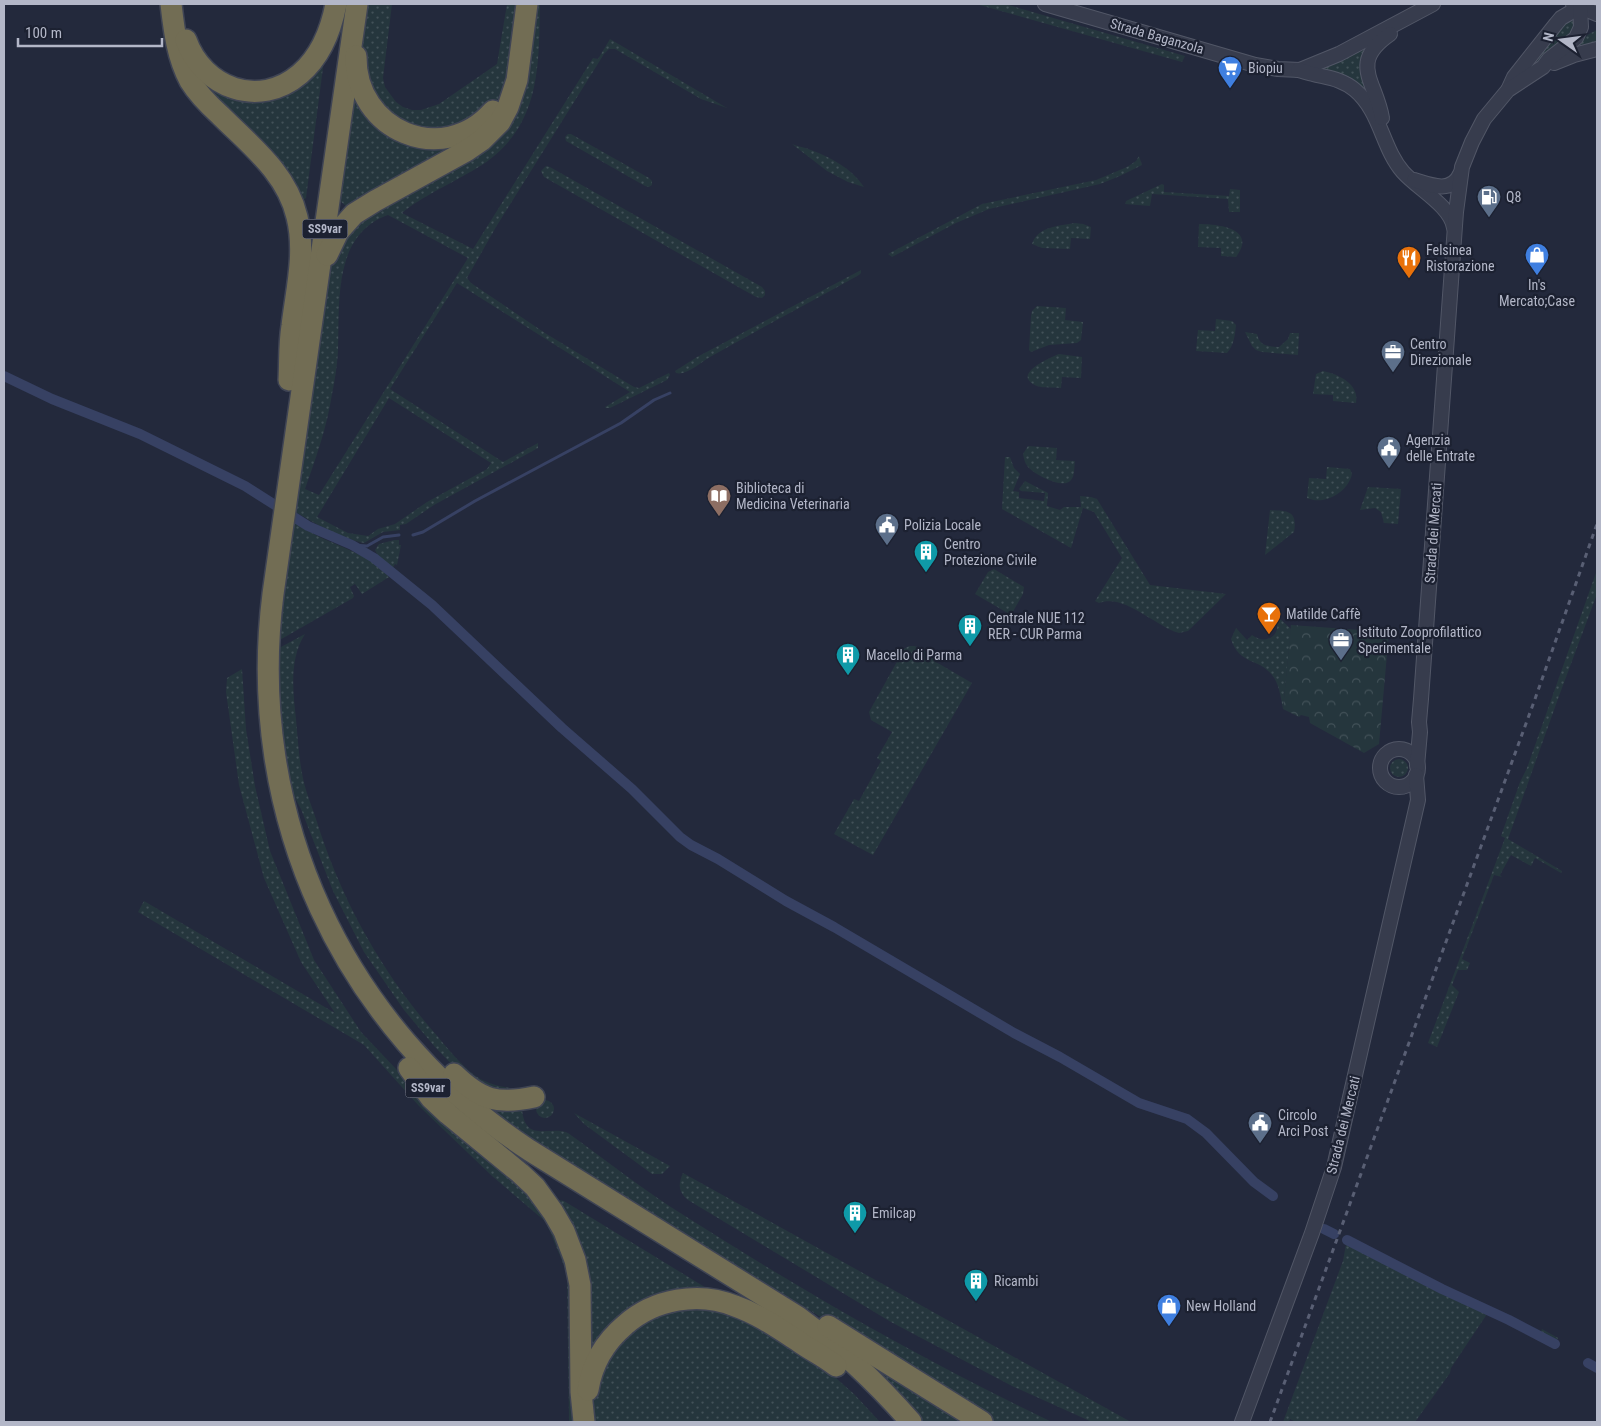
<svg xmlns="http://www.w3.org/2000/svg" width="1601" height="1426" font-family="'Roboto Condensed',sans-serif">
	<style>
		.grass { fill: url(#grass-dots); fill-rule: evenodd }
		.forest { fill: url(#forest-crowns) }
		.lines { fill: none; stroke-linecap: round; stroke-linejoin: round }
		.stream { stroke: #374163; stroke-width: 3 }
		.canal { stroke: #374163; stroke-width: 10 }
		.minor-casing { stroke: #525767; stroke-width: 16 }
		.highway-casing { stroke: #3f4454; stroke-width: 24 }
		.minor { stroke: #373c4d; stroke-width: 14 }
		.highway { stroke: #726d54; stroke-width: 21 }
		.rail { stroke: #595f74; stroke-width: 3; stroke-dasharray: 5 5; stroke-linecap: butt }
		.labels { text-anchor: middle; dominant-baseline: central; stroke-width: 4.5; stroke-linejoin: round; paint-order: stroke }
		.shield { fill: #1c2131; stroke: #868a9b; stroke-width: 1 }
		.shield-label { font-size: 12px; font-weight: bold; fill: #b3b7c8 }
		.street-label { font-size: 14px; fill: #b3b7c8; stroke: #1c2131 }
		.poi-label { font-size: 14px; fill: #b3b7c8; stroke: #1c2131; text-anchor: start }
	</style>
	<defs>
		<pattern id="grass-dots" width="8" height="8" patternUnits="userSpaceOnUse" patternTransform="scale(1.25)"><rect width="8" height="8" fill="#25363d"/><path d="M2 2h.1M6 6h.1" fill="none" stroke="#425158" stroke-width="1.8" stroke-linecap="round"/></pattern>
		<pattern id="forest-crowns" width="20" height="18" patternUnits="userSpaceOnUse" patternTransform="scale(1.25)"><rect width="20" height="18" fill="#25363d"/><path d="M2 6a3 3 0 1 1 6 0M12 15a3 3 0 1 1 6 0" fill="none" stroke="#425158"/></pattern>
	</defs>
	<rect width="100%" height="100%" fill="#23293c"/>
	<g class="grass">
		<polygon points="367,4 392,4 383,78 385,87 396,102 403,107 412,110 421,110 439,104 497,64 507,4 517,4 506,81 502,92 492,108 435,134 381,112 360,54"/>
		<path d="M 531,4 L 540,4 C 539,70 540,130 477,168 C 454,182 421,197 402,213 L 473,249 L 593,58 L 598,59 L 610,39 L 727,108 L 701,99 L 615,49 L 609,49 L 604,54 L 496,227 L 467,278 L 471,283 L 545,333 L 634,387 L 639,388 L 669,373 L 670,375 L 667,380 L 610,408 L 606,408 L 605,407 L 630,392 L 457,283 L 390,389 L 503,462 L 538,443 L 538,448 L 434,505 L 406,524 L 400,525 L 400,530 L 383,532 L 364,543 C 339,538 316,524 294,511 L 330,262 L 344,231 L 489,141 ZM 388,215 L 468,258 L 319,495 L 305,489 C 316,458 327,427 332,394 C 335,380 337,366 338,352 C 340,304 332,235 388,215 ZM 389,398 L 491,463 L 487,469 L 427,502 L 395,524 L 378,529 L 368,536 L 348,533 L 317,517 Z"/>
		<polygon points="976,4 1005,4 1185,56 1182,62"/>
		<polygon points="1568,20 1576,22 1576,30 1535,64 1562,23"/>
		<polygon points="1597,30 1597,44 1570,50 1589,34"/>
		<polygon points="1370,44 1371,97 1317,68"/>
		<polygon points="324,60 306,198 302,201 190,69 230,94"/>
		<polygon points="356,96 370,114 464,142 347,207 339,200 353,97"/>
		<polygon points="568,134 571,134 649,178 652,181 652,185 649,187 645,186 566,141 565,137"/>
		<path d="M 792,144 C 798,147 805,147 811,150 C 832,158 851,168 864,187 L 848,182 L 827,171 Z"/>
		<polygon points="1139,156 1142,165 1120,176 1100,184 989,209 956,223 892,257 888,254 982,204 1096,180 1127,167 1136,161"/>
		<polygon points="546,166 550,167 762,287 765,291 765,295 762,298 756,297 544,177 541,171"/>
		<polygon points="1162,184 1164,185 1164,192 1229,196 1230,189 1240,190 1240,212 1229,212 1228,199 1152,194 1150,206 1125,204 1126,201"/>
		<path d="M 1075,223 L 1083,224 L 1091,227 L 1090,239 L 1071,238 L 1070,249 L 1042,248 L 1032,244 C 1038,226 1059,226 1075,223 Z"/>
		<path d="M 1199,224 C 1217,224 1258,228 1236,257 L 1221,256 L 1221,248 L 1198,247 Z"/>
		<path d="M 861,270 L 861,273 L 859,275 C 809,303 759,329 710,357 C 701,362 686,376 676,373 L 675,371 L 697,357 Z"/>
		<polygon points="1037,306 1066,308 1065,320 1083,322 1081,340 1077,343 1049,345 1031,352 1029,350 1031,316 1032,311"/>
		<path d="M 1216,319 L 1232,321 L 1236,325 C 1235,335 1234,345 1227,353 L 1196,351 L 1198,330 L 1215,331 Z"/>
		<path d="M 1245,332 L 1257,334 C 1260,347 1268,346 1279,347 L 1288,339 L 1290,333 L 1299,333 L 1298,355 L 1262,352 L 1256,350 L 1252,346 Z"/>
		<path d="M 1059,354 L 1082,357 L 1081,378 L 1062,377 L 1061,388 C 1053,387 1039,389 1033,384 C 1014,373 1051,357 1059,354 Z"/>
		<path d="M 1323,371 C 1338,374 1360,384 1356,403 L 1333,401 L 1333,395 L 1313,394 L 1316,374 Z"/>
		<path d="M 1028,446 L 1057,448 L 1056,460 L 1075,461 C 1074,467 1075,476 1071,480 C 1064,490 1036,475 1029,468 C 1025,464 1024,459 1023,454 Z"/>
		<path d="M 1005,457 L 1010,457 L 1014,468 L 1020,474 L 1013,491 L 1019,492 L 1019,498 L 1044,501 L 1045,493 L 1021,491 L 1019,489 L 1025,481 L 1048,493 L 1047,506 L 1060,510 L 1064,507 L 1081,507 L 1080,496 L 1091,497 L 1097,499 L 1150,585 L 1226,594 L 1188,631 L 1179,633 C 1155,626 1124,593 1099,603 L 1095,601 L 1122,558 L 1094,512 L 1083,508 L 1071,548 L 1002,509 Z"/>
		<path d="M 1327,467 L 1350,469 L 1352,474 C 1348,492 1325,506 1307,498 L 1309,478 L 1326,479 Z"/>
		<polygon points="1368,487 1401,489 1398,524 1384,523 1381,512 1375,508 1360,510"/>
		<path d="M 1270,510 C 1287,511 1298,510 1294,532 L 1265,555 Z"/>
		<path d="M 293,521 C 305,529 318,537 331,542 C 353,552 373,558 389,577 L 362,594 L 355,584 L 350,587 L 354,596 L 353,598 L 278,641 L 279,621 Z"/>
		<polygon points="394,540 399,540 399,545 401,545 397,565 395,564 393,568 378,556 375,550 379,544"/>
		<polygon points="994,569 1024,587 1023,594 1011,615 975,594 988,572"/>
		<polygon points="1597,570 1597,594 1559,696 1508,839 1562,871 1561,873 1535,858 1531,866 1511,855 1500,875 1502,877 1494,875 1462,959 1470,963 1467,970 1458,970 1452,985 1459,992 1437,1047 1428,1043 1505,838 1501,836 1520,782 1527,768"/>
		<path d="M 1278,617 L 1291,629 L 1283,709 C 1281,698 1279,683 1272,675 C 1259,658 1239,665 1231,639 L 1236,628 L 1247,640 L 1252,635 C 1266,646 1282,635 1276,619 Z"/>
		<path d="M 305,634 C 289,659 293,691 296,719 C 298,740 299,762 304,783 C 307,795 312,807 316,819 C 340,897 379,968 432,1030 C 446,1046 460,1065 477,1077 C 490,1085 505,1088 520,1089 L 499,1093 L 457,1070 L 435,1047 L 404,1010 L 364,952 L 333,891 L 301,809 L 289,787 L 282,743 L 278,677 L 279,648 Z"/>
		<polygon points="909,646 915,646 938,659 936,662 972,683 873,855 834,834 854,799 859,801 881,761 877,758 892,732 871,720 869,712 904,649"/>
		<polygon points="242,669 246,729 255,786 270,851 314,960 361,1032 433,1108 515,1174 551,1217 569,1257 579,1422 569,1422 567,1273 546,1222 492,1176 419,1106 364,1045 138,912 144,901 335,1013 301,962 264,878 239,785 226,692 227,678"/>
		<circle cx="1399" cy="768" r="9"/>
		<path d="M 479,1099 L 522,1109 C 525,1144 550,1125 568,1133 C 607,1161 645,1191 685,1216 C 804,1292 926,1362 1052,1422 L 991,1422 L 517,1130 Z"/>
		<circle cx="545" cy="1109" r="9"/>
		<polygon points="574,1113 670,1166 662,1174 652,1174 584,1124"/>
		<path d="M 683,1173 L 1131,1422 L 1092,1422 L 1012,1386 L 891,1322 L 688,1200 C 678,1192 678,1184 683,1173 Z"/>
		<polygon points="559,1200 564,1201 708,1289 673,1296 589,1364 557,1202"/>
		<polygon points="1346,1244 1487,1314 1451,1368 1450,1373 1415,1422 1296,1422 1290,1419 1289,1422 1283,1422 1343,1261"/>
		<polygon points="669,1307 729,1309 828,1371 854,1394 880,1422 592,1422 591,1401 613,1344"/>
		<polygon points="1542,1329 1558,1338 1553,1347 1538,1338"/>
		<polygon points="846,1344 974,1422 922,1422 907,1404"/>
	</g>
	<polygon class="forest" points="1291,625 1389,632 1379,744 1364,753 1310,723 1309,717 1301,715 1299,717 1283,709"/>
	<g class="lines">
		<g class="stream">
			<polyline points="413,535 423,532 475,501 621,423 654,400 670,393"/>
			<polyline points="352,545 367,546 383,537 399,535"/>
		</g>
		<g class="canal">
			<polyline points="4,376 52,399 140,434 245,486 308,526 352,545 374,558 432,605 562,728 632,789 680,837 691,845 718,859 786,901 834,927 1014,1033 1060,1057 1139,1103 1187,1119 1206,1133 1254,1182 1273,1196"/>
			<polyline points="1324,1229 1334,1234"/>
			<polyline points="1347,1240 1442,1289 1509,1320 1555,1344"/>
			<polyline points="1588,1363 1597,1368"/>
		</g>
		<defs>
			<g id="minor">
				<polyline points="1045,4 1255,65 1278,69 1300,70 1339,54 1433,4"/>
				<polyline points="1573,4 1597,14"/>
				<polyline points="1554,63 1574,55 1597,49"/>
				<path d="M 1298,70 C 1303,71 1308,73 1313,74 C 1329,78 1342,79 1355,90 C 1381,112 1382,148 1403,172 C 1418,189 1451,206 1454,228"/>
				<polyline points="1509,88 1514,77 1556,24 1561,18 1580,7"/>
				<path d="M 1382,118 C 1376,81 1348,63 1390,34"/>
				<path d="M 1414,180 C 1430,185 1452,194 1460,174"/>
				<circle cx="1399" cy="768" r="19"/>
				<polyline points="1417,766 1420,732 1419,722 1421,699 1456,212 1462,167 1472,142 1484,119 1508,90 1543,67 1549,59 1576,38 1581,27 1580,7"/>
				<polyline points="1242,1422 1312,1233 1334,1167 1418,800 1416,775"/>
			</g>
			<g id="highway">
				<path d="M 171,4 C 174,30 177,57 190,81 C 198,94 209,105 220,115 C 250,145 287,173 297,217 C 306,253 296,291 292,326 C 289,344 290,362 289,380"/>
				<path d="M 357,4 L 273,594 C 245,815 342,1027 529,1150 L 798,1317 C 840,1348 877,1383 911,1422"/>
				<path d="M 186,40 C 203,88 259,109 300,74 C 321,56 331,30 336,4"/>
				<path d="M 356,56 C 355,131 443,168 493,111"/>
				<polyline points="327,255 338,232 354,214 375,201 466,151 482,140 500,122 508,107 517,80 527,4"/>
				<polyline points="409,1068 431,1098 448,1114 520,1173 535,1187 553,1212 564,1231 575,1260 580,1285 581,1392 584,1422"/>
				<path d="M 454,1074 C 481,1100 497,1105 534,1097"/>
				<polyline points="828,1326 982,1422"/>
				<path d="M 588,1390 C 592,1364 605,1342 625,1325 C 654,1299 699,1291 735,1306 C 758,1314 778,1328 798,1341 C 810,1350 824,1356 836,1366"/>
			</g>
		</defs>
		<use href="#minor" class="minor-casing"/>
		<use href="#highway" class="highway-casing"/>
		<use href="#minor" class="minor"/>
		<use href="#highway" class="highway"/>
		<polyline class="rail" points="1270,1422 1535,699 1597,524"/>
	</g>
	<defs>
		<symbol id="supermarket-pin" viewBox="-11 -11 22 30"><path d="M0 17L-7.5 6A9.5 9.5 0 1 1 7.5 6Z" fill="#3f7fe0" stroke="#1c2131"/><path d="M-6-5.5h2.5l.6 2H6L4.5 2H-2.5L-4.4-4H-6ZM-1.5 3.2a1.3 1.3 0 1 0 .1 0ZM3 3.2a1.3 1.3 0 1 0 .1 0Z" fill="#fff"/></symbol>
		<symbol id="fuel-pin" viewBox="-11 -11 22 30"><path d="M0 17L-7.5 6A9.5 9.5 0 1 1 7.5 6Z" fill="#5c6f8a" stroke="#1c2131"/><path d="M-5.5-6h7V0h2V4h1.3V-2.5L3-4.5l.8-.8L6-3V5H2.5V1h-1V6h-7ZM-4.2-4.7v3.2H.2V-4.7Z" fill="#fff"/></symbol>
		<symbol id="shop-pin" viewBox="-11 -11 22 30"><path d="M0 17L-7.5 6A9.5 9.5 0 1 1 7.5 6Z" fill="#3f7fe0" stroke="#1c2131"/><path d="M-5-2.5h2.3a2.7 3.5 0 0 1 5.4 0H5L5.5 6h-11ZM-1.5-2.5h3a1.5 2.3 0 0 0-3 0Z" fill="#fff"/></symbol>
		<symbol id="restaurant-pin" viewBox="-11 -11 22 30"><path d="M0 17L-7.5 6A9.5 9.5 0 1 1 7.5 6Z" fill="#e8710a" stroke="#1c2131"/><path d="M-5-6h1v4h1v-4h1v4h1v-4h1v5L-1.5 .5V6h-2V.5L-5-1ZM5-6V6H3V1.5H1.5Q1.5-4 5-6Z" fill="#fff"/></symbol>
		<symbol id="office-pin" viewBox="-11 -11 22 30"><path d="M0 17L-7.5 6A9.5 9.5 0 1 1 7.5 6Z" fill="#5c6f8a" stroke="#1c2131"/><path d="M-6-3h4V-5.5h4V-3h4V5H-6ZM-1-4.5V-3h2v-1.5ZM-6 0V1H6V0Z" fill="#fff"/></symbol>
		<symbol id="civic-pin" viewBox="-11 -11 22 30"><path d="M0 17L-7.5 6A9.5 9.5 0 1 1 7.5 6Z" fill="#5c6f8a" stroke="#1c2131"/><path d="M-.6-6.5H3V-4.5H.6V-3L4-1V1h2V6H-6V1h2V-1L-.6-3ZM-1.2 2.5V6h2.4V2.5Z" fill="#fff"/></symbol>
		<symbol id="library-pin" viewBox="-11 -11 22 30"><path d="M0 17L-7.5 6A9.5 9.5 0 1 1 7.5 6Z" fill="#8d6e63" stroke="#1c2131"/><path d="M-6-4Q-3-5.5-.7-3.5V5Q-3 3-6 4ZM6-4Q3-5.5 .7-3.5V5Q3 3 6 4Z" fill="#fff"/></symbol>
		<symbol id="building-pin" viewBox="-11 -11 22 30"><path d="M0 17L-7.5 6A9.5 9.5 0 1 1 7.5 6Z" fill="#0f9aa8" stroke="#1c2131"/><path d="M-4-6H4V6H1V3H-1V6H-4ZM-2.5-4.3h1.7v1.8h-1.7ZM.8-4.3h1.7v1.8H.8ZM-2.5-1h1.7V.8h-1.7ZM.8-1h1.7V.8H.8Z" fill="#fff"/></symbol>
		<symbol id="bar-pin" viewBox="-11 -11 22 30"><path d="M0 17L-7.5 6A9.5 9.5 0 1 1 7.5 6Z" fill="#e8710a" stroke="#1c2131"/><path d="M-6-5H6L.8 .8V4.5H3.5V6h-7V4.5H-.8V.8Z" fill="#fff"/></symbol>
	</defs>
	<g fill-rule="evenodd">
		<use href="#supermarket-pin" x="1216" y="54" width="28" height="38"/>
		<use href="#fuel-pin" x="1475" y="183" width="28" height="38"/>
		<use href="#shop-pin" x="1523" y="241" width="28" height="38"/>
		<use href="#restaurant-pin" x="1395" y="244" width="28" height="38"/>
		<use href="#office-pin" x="1379" y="338" width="28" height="38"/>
		<use href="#civic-pin" x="1375" y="434" width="28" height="38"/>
		<use href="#library-pin" x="705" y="482" width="28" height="38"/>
		<use href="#civic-pin" x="873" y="511" width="28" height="38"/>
		<use href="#building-pin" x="912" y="538" width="28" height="38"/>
		<use href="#bar-pin" x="1255" y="600" width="28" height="38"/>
		<use href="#building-pin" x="956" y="612" width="28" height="38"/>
		<use href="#office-pin" x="1327" y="626" width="28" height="38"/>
		<use href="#building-pin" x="834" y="641" width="28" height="38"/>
		<use href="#civic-pin" x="1246" y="1109" width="28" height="38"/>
		<use href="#building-pin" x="841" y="1199" width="28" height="38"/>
		<use href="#building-pin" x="962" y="1267" width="28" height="38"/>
		<use href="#shop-pin" x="1155" y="1292" width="28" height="38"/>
	</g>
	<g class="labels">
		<g class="shield">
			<rect x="302.5" y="219.5" width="45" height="19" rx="4"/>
			<rect x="405.5" y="1078.5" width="45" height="19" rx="4"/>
		</g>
		<g class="shield-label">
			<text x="325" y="229">SS9var</text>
			<text x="428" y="1088">SS9var</text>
		</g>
		<g class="street-label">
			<text transform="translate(1157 36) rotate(16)">Strada Baganzola</text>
			<text transform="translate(1433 533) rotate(-86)">Strada dei Mercati</text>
			<text transform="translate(1343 1125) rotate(-76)">Strada dei Mercati</text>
		</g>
		<g class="poi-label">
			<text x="1248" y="68">Biopiu</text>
			<text x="1506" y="197">Q8</text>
			<text x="1426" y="250">Felsinea<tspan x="1426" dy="16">Ristorazione</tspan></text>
			<text x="1537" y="285" text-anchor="middle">In's<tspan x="1537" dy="16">Mercato;Case</tspan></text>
			<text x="1410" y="344">Centro<tspan x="1410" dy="16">Direzionale</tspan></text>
			<text x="1406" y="440">Agenzia<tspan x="1406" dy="16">delle Entrate</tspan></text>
			<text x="736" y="488">Biblioteca di<tspan x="736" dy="16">Medicina Veterinaria</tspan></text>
			<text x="904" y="525">Polizia Locale</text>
			<text x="944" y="544">Centro<tspan x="944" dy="16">Protezione Civile</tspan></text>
			<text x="1286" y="614">Matilde Caffè</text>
			<text x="988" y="618">Centrale NUE 112<tspan x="988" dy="16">RER - CUR Parma</tspan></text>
			<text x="1358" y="632">Istituto Zooprofilattico<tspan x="1358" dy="16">Sperimentale</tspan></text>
			<text x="866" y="655">Macello di Parma</text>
			<text x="1278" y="1115">Circolo<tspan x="1278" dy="16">Arci Post</tspan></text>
			<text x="872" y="1213">Emilcap</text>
			<text x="994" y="1281">Ricambi</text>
			<text x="1186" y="1306">New Holland</text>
		</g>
	</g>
	<rect width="1601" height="1426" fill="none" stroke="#b3b7c8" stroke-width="10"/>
	<g transform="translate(1561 40) rotate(284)" stroke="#1c2131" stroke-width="4" paint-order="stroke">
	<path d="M0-4L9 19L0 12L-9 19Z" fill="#b3b7c8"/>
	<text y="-8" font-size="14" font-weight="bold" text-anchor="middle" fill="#b3b7c8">N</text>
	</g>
	<path d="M18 38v8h144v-8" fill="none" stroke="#b3b7c8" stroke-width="2.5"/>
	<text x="25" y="38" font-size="15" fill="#b3b7c8" stroke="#1c2131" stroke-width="4" paint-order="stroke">100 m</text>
</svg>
